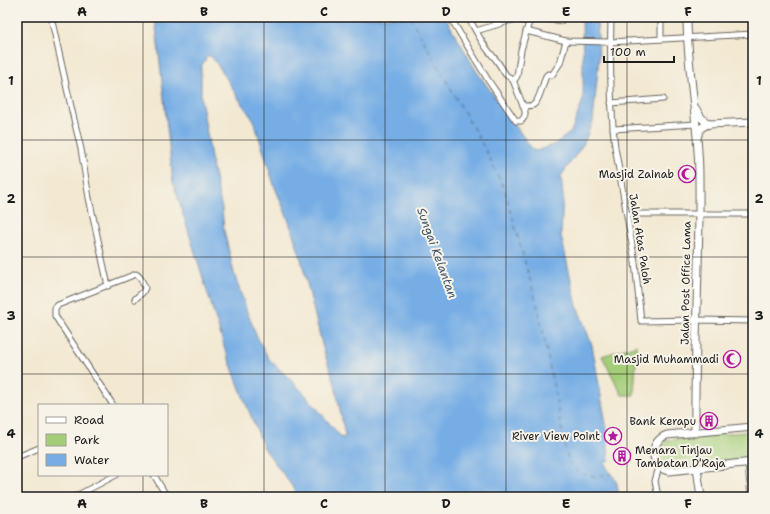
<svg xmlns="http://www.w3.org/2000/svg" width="770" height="514" font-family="'Shantell Sans',sans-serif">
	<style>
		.green { fill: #a4cd79; stroke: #60744a }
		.water { fill: #76ade5; stroke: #496480; fill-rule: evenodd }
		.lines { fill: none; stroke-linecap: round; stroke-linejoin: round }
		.ferry { stroke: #40566c; stroke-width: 1; stroke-dasharray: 5 4; stroke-linecap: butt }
		.minor-casing { stroke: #67645c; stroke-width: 7 }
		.secondary-casing { stroke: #67645c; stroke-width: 9 }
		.minor { stroke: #fff; stroke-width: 5 }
		.secondary { stroke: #fff; stroke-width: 7 }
		.grid { fill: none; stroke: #1c1c1c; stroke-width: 1; stroke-opacity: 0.55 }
		.labels { text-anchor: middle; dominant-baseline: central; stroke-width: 4; stroke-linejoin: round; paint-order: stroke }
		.poi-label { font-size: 11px; fill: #1c1c1c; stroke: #f7f3e8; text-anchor: end }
		.street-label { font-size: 11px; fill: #1c1c1c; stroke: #f7f3e8 }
		.water-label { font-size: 12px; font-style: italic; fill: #40566c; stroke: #f7f3e8 }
		.neatline { fill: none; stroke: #1c1c1c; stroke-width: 1.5 }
		.grid-label { font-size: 13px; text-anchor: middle; font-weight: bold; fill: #1c1c1c }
	</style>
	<rect width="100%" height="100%" fill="#f7f3e8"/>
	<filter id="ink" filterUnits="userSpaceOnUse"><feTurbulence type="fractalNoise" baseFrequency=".025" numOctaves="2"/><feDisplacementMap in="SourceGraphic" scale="8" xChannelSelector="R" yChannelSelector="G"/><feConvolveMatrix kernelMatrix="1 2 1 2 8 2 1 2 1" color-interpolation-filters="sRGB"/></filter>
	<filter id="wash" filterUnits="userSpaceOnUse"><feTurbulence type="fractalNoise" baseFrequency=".012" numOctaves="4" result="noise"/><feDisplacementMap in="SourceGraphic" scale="16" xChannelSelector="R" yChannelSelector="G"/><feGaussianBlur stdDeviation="0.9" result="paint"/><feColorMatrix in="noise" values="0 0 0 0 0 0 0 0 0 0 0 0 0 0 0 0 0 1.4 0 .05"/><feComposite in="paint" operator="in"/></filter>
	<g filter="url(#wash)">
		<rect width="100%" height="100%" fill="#f3e9d3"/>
		<g class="green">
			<polygon points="637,345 634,395 622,395 602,356"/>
			<path d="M 753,431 L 753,459 L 671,466 C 668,466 667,466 664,464 C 659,461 657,451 660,445 C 662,442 665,441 668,440 Z"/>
		</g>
		<path class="water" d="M 155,17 L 445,17 L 477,72 L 532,149 L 536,151 L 555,144 L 571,132 L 583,100 L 583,62 L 582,17 L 597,17 L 599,58 L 593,121 L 584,143 L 561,176 L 563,196 L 561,236 L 577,306 L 592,345 L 607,430 L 609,461 L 605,462 C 606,470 615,476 617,484 C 618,488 618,493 619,497 L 300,497 L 264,448 L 244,399 L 225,349 L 173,182 ZM 210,56 L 211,56 L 222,71 L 242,104 L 254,121 L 274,185 L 288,219 L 300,255 L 323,348 L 335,385 L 345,435 L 345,437 L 343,438 L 341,437 L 303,392 L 269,359 L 259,341 L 247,312 L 234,273 L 224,230 L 222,209 L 213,169 L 201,98 L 201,67 L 203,63 L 205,61 L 206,57 Z"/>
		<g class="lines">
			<polyline class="ferry" points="410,17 485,149 504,188 539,311 566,452 570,464 581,474 593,476 611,474"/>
		</g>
	</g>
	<g filter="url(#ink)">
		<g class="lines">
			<defs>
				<g id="minor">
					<polyline points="51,17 72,111 81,149 89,198 108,286"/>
					<path d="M 450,17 L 488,80 L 516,121 L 521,121 C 526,117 526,111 523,106"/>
					<polyline points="468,17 481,40 487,49 497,61 506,75 513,80 515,79 517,76 521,50 529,22"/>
					<polyline points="495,17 496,25"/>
					<path d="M 611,17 C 610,60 610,104 615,147 L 635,262 L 641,321 L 697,320 L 753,321"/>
					<polyline points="661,17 661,39"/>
					<path d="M 476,31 L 512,20 L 521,20 L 529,22 C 535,19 553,19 561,21"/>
					<polyline points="526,31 566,41 610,42 753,34"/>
					<path d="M 513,80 L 523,106 C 526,106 530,106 533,105 C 539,102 543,83 546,76 L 548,74 L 552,75 L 560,63 L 566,41"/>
					<polyline points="611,103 663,99"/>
					<polyline points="613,129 696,124"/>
					<polyline points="627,214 753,214"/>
					<path d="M 113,405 L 55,316 L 55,308 L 58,305 L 136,274 C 141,276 143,283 145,288 L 143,292 L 135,299"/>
					<polyline points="17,457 39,448"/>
					<polyline points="748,463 751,497"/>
					<polyline points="154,475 167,497"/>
					<polyline points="17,495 18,497"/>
					<polyline points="76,496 116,475"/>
					<polyline points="658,497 655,481 659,467"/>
				</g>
				<g id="secondary">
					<path d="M 687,17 C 687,71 699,124 699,177 C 700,263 694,347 695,433"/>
					<path d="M 696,109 C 699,116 702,120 709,124"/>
					<path d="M 698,135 C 699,128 703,126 709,124 L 753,122"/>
					<path d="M 753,427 L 667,435 C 649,441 649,467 669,471 L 753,462"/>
					<polyline points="697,468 701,497"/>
				</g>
			</defs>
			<use href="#minor" class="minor-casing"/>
			<use href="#secondary" class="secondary-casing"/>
			<use href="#minor" class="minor"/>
			<use href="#secondary" class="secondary"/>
		</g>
	</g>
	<path class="grid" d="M 143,17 L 143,405M 264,17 L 264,497M 385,17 L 385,497M 506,17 L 506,497M 627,17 L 627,497M 17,140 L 753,140M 17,257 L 753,257M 17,374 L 753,374M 143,475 L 143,497"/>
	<defs>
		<symbol id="mosque-ring" viewBox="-11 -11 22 22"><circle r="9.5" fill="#f7f3e8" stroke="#b5179e" stroke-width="1.5"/><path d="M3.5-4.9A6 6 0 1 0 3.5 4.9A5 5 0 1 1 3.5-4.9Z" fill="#b5179e"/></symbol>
		<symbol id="building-ring" viewBox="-11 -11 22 22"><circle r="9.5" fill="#f7f3e8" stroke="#b5179e" stroke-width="1.5"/><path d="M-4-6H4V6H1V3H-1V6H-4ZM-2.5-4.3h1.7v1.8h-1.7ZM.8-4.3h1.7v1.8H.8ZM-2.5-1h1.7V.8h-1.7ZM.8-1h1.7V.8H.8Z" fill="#b5179e"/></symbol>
		<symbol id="sight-ring" viewBox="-11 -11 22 22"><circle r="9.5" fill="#f7f3e8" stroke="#b5179e" stroke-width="1.5"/><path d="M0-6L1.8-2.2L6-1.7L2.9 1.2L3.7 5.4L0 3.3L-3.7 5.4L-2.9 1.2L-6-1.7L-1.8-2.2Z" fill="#b5179e"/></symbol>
	</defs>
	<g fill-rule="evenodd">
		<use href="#mosque-ring" x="677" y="164" width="20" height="20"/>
		<use href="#mosque-ring" x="722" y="349" width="20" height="20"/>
		<use href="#building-ring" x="699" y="411" width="20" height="20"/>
		<use href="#sight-ring" x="603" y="426" width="20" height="20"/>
		<use href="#building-ring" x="612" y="446" width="20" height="20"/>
	</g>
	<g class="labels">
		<g class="poi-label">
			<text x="674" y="174">Masjid Zainab</text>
			<text x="719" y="359">Masjid Muhammadi</text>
			<text x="696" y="421">Bank Kerapu</text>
			<text x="600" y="436">River View Point</text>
			<text x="635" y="450" text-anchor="start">Menara Tinjau<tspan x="635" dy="13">Tambatan D'Raja</tspan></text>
		</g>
		<g class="street-label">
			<text transform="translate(640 239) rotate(81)">Jalan Atas Paloh</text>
			<text transform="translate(686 283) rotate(-89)">Jalan Post Office Lama</text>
		</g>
		<g class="water-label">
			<text transform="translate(437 253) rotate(70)">Sungai Kelantan</text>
		</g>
	</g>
	<rect width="770" height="514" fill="none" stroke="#f7f3e8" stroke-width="44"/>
	<rect x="38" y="404" width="130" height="72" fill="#f7f3e8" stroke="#9f9d96"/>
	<rect x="46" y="417" width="20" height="6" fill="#ffffff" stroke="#9f9d96"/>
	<text x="74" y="424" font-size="12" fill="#1c1c1c">Road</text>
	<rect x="46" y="434" width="20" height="12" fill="#a4cd79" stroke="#9f9d96"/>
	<text x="74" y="444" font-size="12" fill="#1c1c1c">Park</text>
	<rect x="46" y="454" width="20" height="12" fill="#76ade5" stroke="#9f9d96"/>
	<text x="74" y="464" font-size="12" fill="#1c1c1c">Water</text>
	<path d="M604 56v6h70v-6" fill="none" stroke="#1c1c1c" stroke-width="2"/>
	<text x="610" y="56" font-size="12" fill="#1c1c1c" stroke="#f7f3e8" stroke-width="3" paint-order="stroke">100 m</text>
	<rect x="22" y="22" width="726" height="470" class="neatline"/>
	<g class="grid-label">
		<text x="82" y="16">A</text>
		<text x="204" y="16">B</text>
		<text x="324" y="16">C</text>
		<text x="446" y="16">D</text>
		<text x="566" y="16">E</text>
		<text x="688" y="16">F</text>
		<text x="11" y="85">1</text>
		<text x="759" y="85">1</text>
		<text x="11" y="203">2</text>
		<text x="759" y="203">2</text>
		<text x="11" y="320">3</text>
		<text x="759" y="320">3</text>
		<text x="11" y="438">4</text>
		<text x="759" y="438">4</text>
		<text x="82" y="508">A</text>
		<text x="204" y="508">B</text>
		<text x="324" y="508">C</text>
		<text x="446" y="508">D</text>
		<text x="566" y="508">E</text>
		<text x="688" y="508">F</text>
	</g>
</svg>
